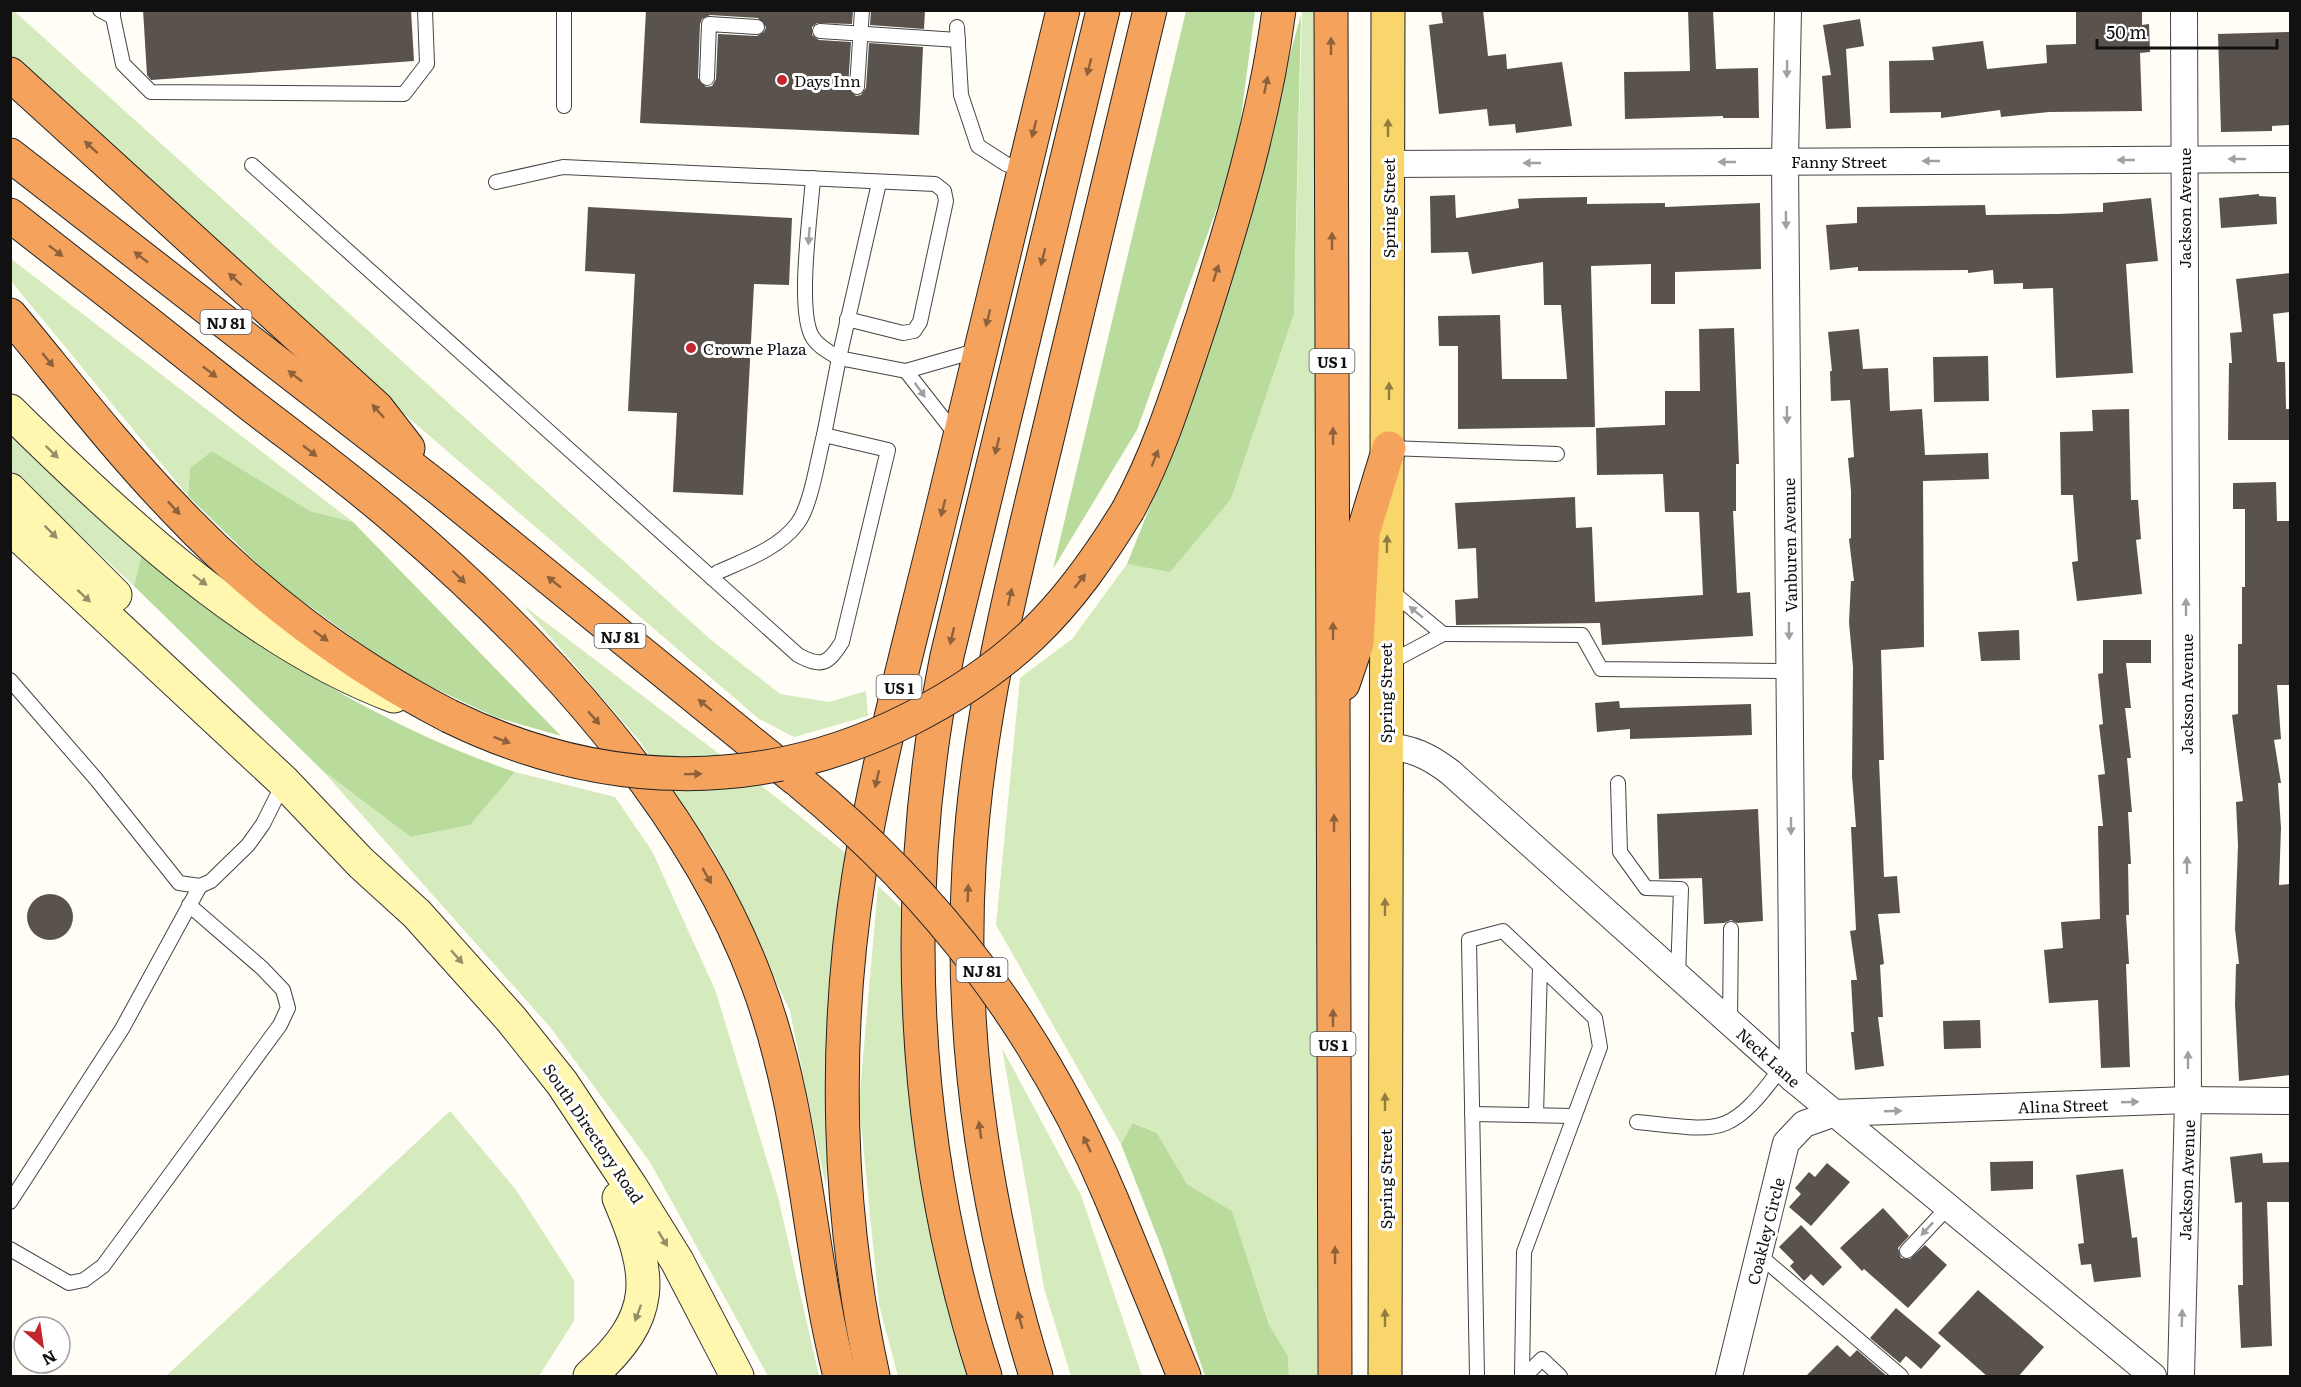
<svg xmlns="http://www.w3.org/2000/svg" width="2301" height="1387" font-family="Literata,serif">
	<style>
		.green { fill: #d5ebbd }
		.forest { fill: #b9dc9c }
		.building { fill: #5a524d; fill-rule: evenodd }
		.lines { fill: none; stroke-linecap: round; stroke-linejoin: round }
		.lane-casing { stroke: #444; stroke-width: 16 }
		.street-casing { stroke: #444; stroke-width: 28 }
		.secondary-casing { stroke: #333; stroke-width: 35 }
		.primary-casing { stroke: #222; stroke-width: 35 }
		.highway-casing { stroke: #222; stroke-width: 35 }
		.lane { stroke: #fff; stroke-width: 14 }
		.street { stroke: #fff; stroke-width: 26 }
		.secondary { stroke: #fff6b0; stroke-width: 33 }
		.primary { stroke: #f9d66b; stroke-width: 33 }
		.highway { stroke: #f5a25d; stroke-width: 33 }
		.highway-bridge-casing { stroke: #222; stroke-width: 35; stroke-linecap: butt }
		.highway-bridge { stroke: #f5a25d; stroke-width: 33 }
		.oneway { fill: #8e613b }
		.oneway2 { fill: #a0a0a0 }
		.oneway3 { fill: #917d42 }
		.oneway4 { fill: #948f68 }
		.poi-dot { fill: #c4262e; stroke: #fff; stroke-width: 2 }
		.labels { text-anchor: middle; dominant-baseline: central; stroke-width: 6; stroke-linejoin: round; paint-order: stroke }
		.shield { fill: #fff; stroke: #585858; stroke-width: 1.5 }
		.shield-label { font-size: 15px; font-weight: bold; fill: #111 }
		.poi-label { font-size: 16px; fill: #111; stroke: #fff; text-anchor: start }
		.street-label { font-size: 16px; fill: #111; stroke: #fff }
	</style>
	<rect width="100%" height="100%" fill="#fffdf5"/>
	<g class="green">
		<polygon points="11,11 14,11 710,639 780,694 829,702 866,691 868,716 794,737 759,719 397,408 11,59"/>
		<polygon points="1302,11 1316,11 1317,1376 1289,1376 1288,1356 1269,1325 1232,1211 1187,1184 1157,1133 1134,1123 1121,1144 996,925 1020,678 1072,639 1127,564 1170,571 1231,499 1294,314"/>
		<polygon points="10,258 353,522 310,511 212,451 190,468 188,496 11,281"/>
		<polygon points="10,431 142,554 134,586 11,470"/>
		<polygon points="523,605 772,794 848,855 835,926 826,1187 790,1011 715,852 641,743"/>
		<polygon points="322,770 412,837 470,825 515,772 615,797 652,851 716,992 778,1197 819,1376 768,1376 650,1162 550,1027"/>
		<polygon points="878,886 906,912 911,1095 941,1283 970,1376 898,1376 879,1305 859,1103"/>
		<polygon points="1002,1048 1081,1195 1142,1376 1071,1376 1044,1288"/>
		<polygon points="450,1111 516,1190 574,1280 574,1321 539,1376 166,1376"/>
	</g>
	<g class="forest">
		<polygon points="1186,11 1255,11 1236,155 1137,430 1053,569"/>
		<polygon points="1301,15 1294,314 1231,499 1170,572 1127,564 1193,399"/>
		<polygon points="212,451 310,511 353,522 561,736 495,717 398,671 274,580 188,496 190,468"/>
		<path d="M 142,554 C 177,581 212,609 248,634 C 329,691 421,740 515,772 L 470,825 L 411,837 L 322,770 L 134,586 Z"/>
		<polygon points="1133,1123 1157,1133 1187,1184 1232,1211 1269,1325 1288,1356 1289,1376 1205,1376 1162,1249 1121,1144"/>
	</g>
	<g class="building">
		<polygon points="143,10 411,10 414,61 151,80 147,75"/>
		<path d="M 646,10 L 853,10 L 852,24 L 817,23 L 812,27 L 812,35 L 819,40 L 851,42 L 848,87 L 856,96 L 861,95 L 866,88 L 869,43 L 923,47 L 919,135 L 640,123 ZM 710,15 L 758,18 L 766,27 L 764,32 L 757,36 L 718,34 L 716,79 L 712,86 L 706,87 L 698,78 L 700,24 L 702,19 Z"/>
		<polygon points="871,10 925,10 924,29 870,25"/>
		<polygon points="1441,10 1483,10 1488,56 1506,54 1507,69 1562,62 1572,126 1516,133 1515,124 1489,126 1487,109 1439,114 1429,25 1443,23"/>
		<polygon points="1688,10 1713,10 1716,69 1758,68 1759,118 1723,118 1723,116 1625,119 1624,72 1690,71"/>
		<polygon points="2076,10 2142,10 2142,25 2149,24 2150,52 2140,53 2142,111 2049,112 2001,117 2000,110 1941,118 1941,112 1890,113 1889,61 1934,60 1932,47 1983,41 1987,69 2047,63 2046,45 2076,44"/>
		<polygon points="1860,19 1864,46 1846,49 1851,128 1826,129 1822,76 1831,75 1823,25"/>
		<polygon points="2290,32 2290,125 2272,126 2272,131 2221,132 2218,34"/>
		<polygon points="2259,194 2259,196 2276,197 2277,224 2221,228 2219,198"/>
		<polygon points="1455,195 1456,218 1519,208 1518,199 1539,198 1587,197 1587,204 1665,203 1665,207 1760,203 1761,269 1675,272 1675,304 1651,304 1651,264 1591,266 1595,427 1458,429 1458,346 1439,346 1438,316 1500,315 1502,379 1567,379 1561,305 1544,305 1543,262 1472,274 1468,252 1431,253 1430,196"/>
		<polygon points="2151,198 2158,261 2126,264 2133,373 2056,378 2053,288 2023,289 2023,283 1994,284 1993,270 1968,273 1968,270 1858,271 1858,267 1830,270 1826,225 1857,223 1857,207 1985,205 1986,215 2058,214 2103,212 2103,203"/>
		<polygon points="588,207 792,218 789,285 754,284 743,495 673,492 677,413 628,411 635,274 585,271"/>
		<polygon points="2290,273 2290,312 2273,314 2277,362 2285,362 2286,409 2289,409 2289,440 2228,440 2229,363 2232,363 2230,333 2242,332 2236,279"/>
		<polygon points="1734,328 1739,464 1736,464 1736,511 1733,511 1737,593 1750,592 1753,636 1602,645 1600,623 1456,625 1455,600 1478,598 1476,548 1458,549 1455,503 1575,497 1576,528 1592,527 1595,602 1703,595 1699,512 1665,512 1663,474 1597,475 1596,428 1665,425 1665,391 1700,391 1699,329"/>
		<polygon points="1859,329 1863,369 1888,368 1890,411 1922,409 1925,455 1988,453 1989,479 1923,481 1924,647 1881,650 1884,760 1879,760 1884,877 1897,876 1900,913 1878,914 1884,964 1880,965 1883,1017 1878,1017 1884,1066 1855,1070 1851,1032 1854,1032 1851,980 1857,980 1850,931 1856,930 1851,827 1856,827 1852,776 1853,667 1849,622 1851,581 1854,581 1849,539 1851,538 1851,491 1848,458 1854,457 1850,400 1831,401 1830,371 1832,371 1828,332"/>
		<polygon points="1988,356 1989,401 1934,402 1933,357"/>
		<polygon points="2129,409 2131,500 2138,500 2141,539 2136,540 2142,594 2077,601 2072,562 2078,561 2073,495 2061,495 2060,432 2093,431 2092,410"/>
		<polygon points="2276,482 2277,521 2290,521 2290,685 2277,685 2281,739 2274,740 2281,783 2278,783 2281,828 2279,885 2290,884 2290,1075 2239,1081 2235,1004 2236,964 2239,964 2235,929 2238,845 2236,802 2243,801 2232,715 2238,714 2238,644 2242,644 2242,587 2245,587 2245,509 2233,509 2233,483"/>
		<polygon points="2019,630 2020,660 1981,661 1978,632"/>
		<polygon points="2103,640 2151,640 2151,663 2126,663 2131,708 2125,708 2131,758 2127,758 2132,812 2128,812 2131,864 2128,864 2129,915 2126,915 2129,964 2126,964 2130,1067 2101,1068 2098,1000 2049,1003 2044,950 2063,948 2061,922 2100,919 2098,826 2103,826 2098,775 2105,774 2099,725 2103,724 2098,674 2103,673"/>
		<polygon points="1619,701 1620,708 1751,704 1752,735 1630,739 1630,729 1597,732 1595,703"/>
		<polygon points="1758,809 1763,921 1737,923 1731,920 1724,923 1704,924 1702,878 1659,879 1657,814"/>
		<circle cx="50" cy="917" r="23"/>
		<polygon points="1980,1020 1981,1048 1944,1049 1943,1021"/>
		<polygon points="2262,1153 2263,1163 2290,1162 2290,1202 2267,1202 2272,1346 2241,1348 2238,1285 2243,1285 2242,1202 2235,1203 2230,1157"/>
		<polygon points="2033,1161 2033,1189 1991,1191 1990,1162"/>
		<polygon points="1827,1163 1850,1182 1811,1226 1789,1207 1801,1194 1795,1188 1809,1172 1815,1177"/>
		<polygon points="2123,1169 2132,1238 2137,1237 2141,1277 2094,1282 2091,1264 2081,1265 2078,1244 2084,1243 2076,1175"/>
		<polygon points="1883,1208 1909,1236 1898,1248 1901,1258 1910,1259 1925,1245 1947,1265 1908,1308 1864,1269 1862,1271 1840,1248"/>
		<polygon points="1801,1225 1842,1267 1823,1286 1811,1274 1804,1281 1790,1266 1794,1262 1779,1247"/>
		<polygon points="1978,1290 2044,1347 2018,1377 1988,1377 1938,1333"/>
		<polygon points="1896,1308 1941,1346 1921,1369 1906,1356 1900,1363 1870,1338"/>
		<polygon points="1837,1345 1850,1357 1857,1350 1888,1377 1805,1377"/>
	</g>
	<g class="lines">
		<defs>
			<g id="lane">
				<polyline points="100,10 113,17 113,10"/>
				<polyline points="564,10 564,106"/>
				<polyline points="113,17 123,64 151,92 404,94 427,64 425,10"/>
				<polyline points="957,27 961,95 978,146 1006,164 1024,170"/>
				<polyline points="820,31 958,40"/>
				<polyline points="707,78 709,24 757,27"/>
				<polyline points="857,87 862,10"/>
				<path d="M 252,165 L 798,655 C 822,668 828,664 842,642 L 888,450 L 824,435 L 839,358 L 906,371"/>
				<path d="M 813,178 C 811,211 796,313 813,338 C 819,347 830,353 839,358 L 879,183"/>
				<polyline points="496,182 563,167 935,184 944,191 946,201 920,322 914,331 903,333 847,319"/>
				<polyline points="957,436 906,371 979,350"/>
				<polyline points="1389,448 1557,454"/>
				<path d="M 712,578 L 718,572 C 745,560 778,549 797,524 C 811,507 818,457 824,435"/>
				<polyline points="1443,634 1582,635 1601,669 1790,671"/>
				<polyline points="1387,664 1443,634 1391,591"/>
				<polyline points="10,680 96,779 179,883 200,886 211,881 248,845 263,824 284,782"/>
				<polyline points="1618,783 1620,852 1646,888 1681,889 1678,976"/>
				<polyline points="1730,1022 1731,929"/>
				<polyline points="1472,1114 1574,1116"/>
				<polyline points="1536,1115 1540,966"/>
				<path d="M 1637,1122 C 1720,1130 1728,1140 1781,1068"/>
				<polyline points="10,1202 122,1029 200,886"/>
				<polyline points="10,1249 69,1283 84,1280 103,1266 280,1025 288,1008 283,990 262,968 189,905"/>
				<polyline points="1907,1251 1948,1207"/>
				<polyline points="1759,1255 1901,1376"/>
				<polyline points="1477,1376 1469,940 1503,931 1595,1018 1600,1047 1524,1252 1522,1376"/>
				<polyline points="1525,1376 1542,1359 1560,1376"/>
			</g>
			<g id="street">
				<polyline points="1788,10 1785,161 1793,1079"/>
				<polyline points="1388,164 2290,159"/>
				<path d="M 1385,746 C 1412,748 1429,756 1450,772 L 1793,1079 L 2153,1376"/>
				<polyline points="1729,1376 1786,1143 1804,1124 1835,1113 2188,1100 2290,1101"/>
				<polyline points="2181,1376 2188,1100 2184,10"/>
			</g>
			<g id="secondary">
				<path d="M 10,411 C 117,517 252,643 394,696"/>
				<polyline points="10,490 115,595"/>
				<polyline points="10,527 284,782 361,863 417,914 511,1019 562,1083 631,1187 677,1261 737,1376"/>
				<path d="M 590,1376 C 657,1316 653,1277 619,1198"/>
			</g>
			<path id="primary" d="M 1385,1376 C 1385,921 1389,466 1388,10"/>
			<g id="highway">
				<polyline points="1331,10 1335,1376"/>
				<polyline points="10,74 377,408 408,448"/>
				<polyline points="10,155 441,490 796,779"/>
				<path d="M 10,215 C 91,278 171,341 251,405 C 300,443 351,480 398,521 C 539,641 692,806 757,982 C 805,1109 807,1246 840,1376"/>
				<path d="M 10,315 C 64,380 116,448 175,509 C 253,592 348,664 449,716"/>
				<path d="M 1128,510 C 1161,449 1180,385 1202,319 C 1234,219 1265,116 1279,10"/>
				<polyline points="1343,684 1357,643 1363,533 1389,448"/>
				<polyline points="1111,1198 1184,1376"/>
				<path d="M 873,1376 C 837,1214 833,1040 859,875 C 879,753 912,634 941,514 C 982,346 1022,178 1063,10"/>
				<path d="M 985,1376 C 910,1144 899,895 947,656 L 1103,10"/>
				<path d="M 1036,1376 C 985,1211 959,1039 969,866 C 977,721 1013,579 1047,439 C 1081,296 1116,153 1150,10"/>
			</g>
		</defs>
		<use href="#lane" class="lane-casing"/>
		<use href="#street" class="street-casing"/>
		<use href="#secondary" class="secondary-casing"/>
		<use href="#primary" class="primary-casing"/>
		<use href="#highway" class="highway-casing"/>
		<use href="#lane" class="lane"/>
		<use href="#street" class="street"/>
		<use href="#secondary" class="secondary"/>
		<use href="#primary" class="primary"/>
		<use href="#highway" class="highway"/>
		<defs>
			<g id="highway-bridge">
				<path d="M 449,716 C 600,790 761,795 912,718 C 955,696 996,669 1031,636 C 1070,599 1100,556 1128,510"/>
				<path d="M 800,782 C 939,896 1041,1032 1111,1198"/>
			</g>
		</defs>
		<use href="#highway-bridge" class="highway-bridge-casing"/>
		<use href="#highway-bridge" class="highway-bridge"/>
	</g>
	<defs><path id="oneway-solid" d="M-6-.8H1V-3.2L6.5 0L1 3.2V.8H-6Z" transform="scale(1.5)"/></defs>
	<g class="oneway">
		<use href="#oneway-solid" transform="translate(1331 46) rotate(-90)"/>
		<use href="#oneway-solid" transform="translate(1089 67) rotate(104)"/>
		<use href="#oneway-solid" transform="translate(1266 85) rotate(-78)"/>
		<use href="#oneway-solid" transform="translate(1034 129) rotate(104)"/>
		<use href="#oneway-solid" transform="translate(91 147) rotate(-138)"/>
		<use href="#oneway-solid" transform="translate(1332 241) rotate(-90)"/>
		<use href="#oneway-solid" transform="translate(56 251) rotate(38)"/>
		<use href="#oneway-solid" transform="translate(141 257) rotate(-142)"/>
		<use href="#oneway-solid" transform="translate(1043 257) rotate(104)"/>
		<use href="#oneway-solid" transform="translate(1216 273) rotate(-72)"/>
		<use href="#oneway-solid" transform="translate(235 279) rotate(-138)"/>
		<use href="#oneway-solid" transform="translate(988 318) rotate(104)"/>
		<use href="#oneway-solid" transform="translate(48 360) rotate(51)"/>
		<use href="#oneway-solid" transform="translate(210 372) rotate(38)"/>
		<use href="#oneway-solid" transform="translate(295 376) rotate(-142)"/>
		<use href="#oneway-solid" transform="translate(378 411) rotate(-132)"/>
		<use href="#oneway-solid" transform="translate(1333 436) rotate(-90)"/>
		<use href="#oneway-solid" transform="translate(997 446) rotate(104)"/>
		<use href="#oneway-solid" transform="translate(310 451) rotate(38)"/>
		<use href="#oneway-solid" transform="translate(1155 458) rotate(-68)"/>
		<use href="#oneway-solid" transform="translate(174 508) rotate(47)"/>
		<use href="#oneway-solid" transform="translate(943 508) rotate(104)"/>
		<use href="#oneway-solid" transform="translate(459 577) rotate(44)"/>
		<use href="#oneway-solid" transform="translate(1080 581) rotate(-52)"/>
		<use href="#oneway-solid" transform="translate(554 582) rotate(-141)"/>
		<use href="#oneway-solid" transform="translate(1010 597) rotate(-78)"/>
		<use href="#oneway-solid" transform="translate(1333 631) rotate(-90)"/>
		<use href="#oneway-solid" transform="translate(321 636) rotate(36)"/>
		<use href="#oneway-solid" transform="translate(952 636) rotate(103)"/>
		<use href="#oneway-solid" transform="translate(705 705) rotate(-141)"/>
		<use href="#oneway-solid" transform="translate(594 718) rotate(49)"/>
		<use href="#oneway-solid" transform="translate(502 740) rotate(21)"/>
		<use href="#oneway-solid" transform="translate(693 774) rotate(-1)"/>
		<use href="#oneway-solid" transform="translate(877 779) rotate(103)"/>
		<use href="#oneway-solid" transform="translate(1334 823) rotate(-90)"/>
		<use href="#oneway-solid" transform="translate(707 876) rotate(60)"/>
		<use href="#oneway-solid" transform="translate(968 893) rotate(-88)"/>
		<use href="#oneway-solid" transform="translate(1333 1018) rotate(-90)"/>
		<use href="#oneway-solid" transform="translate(980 1130) rotate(-98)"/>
		<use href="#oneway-solid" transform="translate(1087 1144) rotate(-115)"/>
		<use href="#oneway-solid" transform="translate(1335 1255) rotate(-90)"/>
		<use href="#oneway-solid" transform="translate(1020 1320) rotate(-105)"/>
	</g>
	<g class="oneway2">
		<use href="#oneway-solid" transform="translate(1787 69) rotate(91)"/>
		<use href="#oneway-solid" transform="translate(2237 159) rotate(180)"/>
		<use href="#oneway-solid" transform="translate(2126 160) rotate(180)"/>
		<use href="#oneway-solid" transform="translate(1931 161) rotate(180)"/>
		<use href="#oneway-solid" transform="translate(1727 162) rotate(180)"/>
		<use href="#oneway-solid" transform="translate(1532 163) rotate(180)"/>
		<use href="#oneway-solid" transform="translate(1786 220) rotate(89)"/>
		<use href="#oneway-solid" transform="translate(809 236) rotate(94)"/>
		<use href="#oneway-solid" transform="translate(920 390) rotate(54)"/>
		<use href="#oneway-solid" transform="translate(1787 415) rotate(89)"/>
		<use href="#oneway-solid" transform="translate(2186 607) rotate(-90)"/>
		<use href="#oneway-solid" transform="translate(1416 612) rotate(-141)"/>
		<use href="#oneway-solid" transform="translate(1789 631) rotate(89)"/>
		<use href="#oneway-solid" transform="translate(1791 826) rotate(90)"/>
		<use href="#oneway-solid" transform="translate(2187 865) rotate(-90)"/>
		<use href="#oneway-solid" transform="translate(2188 1060) rotate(-90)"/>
		<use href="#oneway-solid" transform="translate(2130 1102) rotate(-2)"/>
		<use href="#oneway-solid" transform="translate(1893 1111) rotate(-2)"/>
		<use href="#oneway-solid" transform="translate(1927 1229) rotate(133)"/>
		<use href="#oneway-solid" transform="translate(2182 1318) rotate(-88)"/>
	</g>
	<g class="oneway3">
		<use href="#oneway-solid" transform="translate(1388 128) rotate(-90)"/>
		<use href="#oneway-solid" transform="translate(1389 391) rotate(-90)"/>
		<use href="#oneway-solid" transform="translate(1387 544) rotate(-89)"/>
		<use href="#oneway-solid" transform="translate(1385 907) rotate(-90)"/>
		<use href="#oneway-solid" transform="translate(1385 1102) rotate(-90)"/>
		<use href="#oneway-solid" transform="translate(1385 1318) rotate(-90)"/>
	</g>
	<g class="oneway4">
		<use href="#oneway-solid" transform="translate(52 452) rotate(44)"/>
		<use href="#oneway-solid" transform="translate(51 532) rotate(45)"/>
		<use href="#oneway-solid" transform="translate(200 580) rotate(37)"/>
		<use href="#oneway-solid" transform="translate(84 596) rotate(43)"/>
		<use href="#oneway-solid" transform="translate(457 957) rotate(48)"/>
		<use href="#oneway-solid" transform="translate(663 1239) rotate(59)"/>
		<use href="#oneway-solid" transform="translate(638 1313) rotate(110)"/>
	</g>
	<g class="poi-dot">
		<circle cx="782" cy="80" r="6"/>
		<circle cx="691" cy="348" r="6"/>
	</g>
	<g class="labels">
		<g class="shield">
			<rect x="200.5" y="310" width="51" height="24" rx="4.5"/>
			<rect x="1309.5" y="349" width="45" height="24" rx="4.5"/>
			<rect x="594.5" y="624" width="51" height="24" rx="4.5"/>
			<rect x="876.5" y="675" width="45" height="24" rx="4.5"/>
			<rect x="956.5" y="958" width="51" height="24" rx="4.5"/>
			<rect x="1310.5" y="1032" width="45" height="24" rx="4.5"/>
		</g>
		<g class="shield-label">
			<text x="226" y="322">NJ 81</text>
			<text x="1332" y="361">US 1</text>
			<text x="620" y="636">NJ 81</text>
			<text x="899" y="687">US 1</text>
			<text x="982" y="970">NJ 81</text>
			<text x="1333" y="1044">US 1</text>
		</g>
		<g class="poi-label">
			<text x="794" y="80">Days Inn</text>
			<text x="703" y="348">Crowne Plaza</text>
		</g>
		<g class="street-label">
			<text x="1839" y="161">Fanny Street</text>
			<text transform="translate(1388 208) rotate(-90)">Spring Street</text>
			<text transform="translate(2184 208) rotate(-90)">Jackson Avenue</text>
			<text transform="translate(1789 545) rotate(-91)">Vanburen Avenue</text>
			<text transform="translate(1385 693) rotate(-90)">Spring Street</text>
			<text transform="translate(2186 694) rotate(-90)">Jackson Avenue</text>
			<text transform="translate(1769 1057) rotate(42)">Neck Lane</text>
			<text transform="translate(2063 1105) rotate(-2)">Alina Street</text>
			<text transform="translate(594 1133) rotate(56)">South Directory Road</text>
			<text transform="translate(1385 1179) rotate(-90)">Spring Street</text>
			<text transform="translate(2186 1180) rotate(-88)">Jackson Avenue</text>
			<text transform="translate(1765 1231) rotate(-76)">Coakley Circle</text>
		</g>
	</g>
	<rect width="2301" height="1387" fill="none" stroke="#111111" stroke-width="24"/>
	<g transform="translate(42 1345) rotate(151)"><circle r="28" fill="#ffffff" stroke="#a0a0a0" stroke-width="1.5"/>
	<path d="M0-4.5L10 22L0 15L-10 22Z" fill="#c4262e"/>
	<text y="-9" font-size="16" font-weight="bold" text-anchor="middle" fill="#111111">N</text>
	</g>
	<path d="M2097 39v9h180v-9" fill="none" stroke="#111111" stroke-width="3"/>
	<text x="2106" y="39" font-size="18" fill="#111111" stroke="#ffffff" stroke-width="4.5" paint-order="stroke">50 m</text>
</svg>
